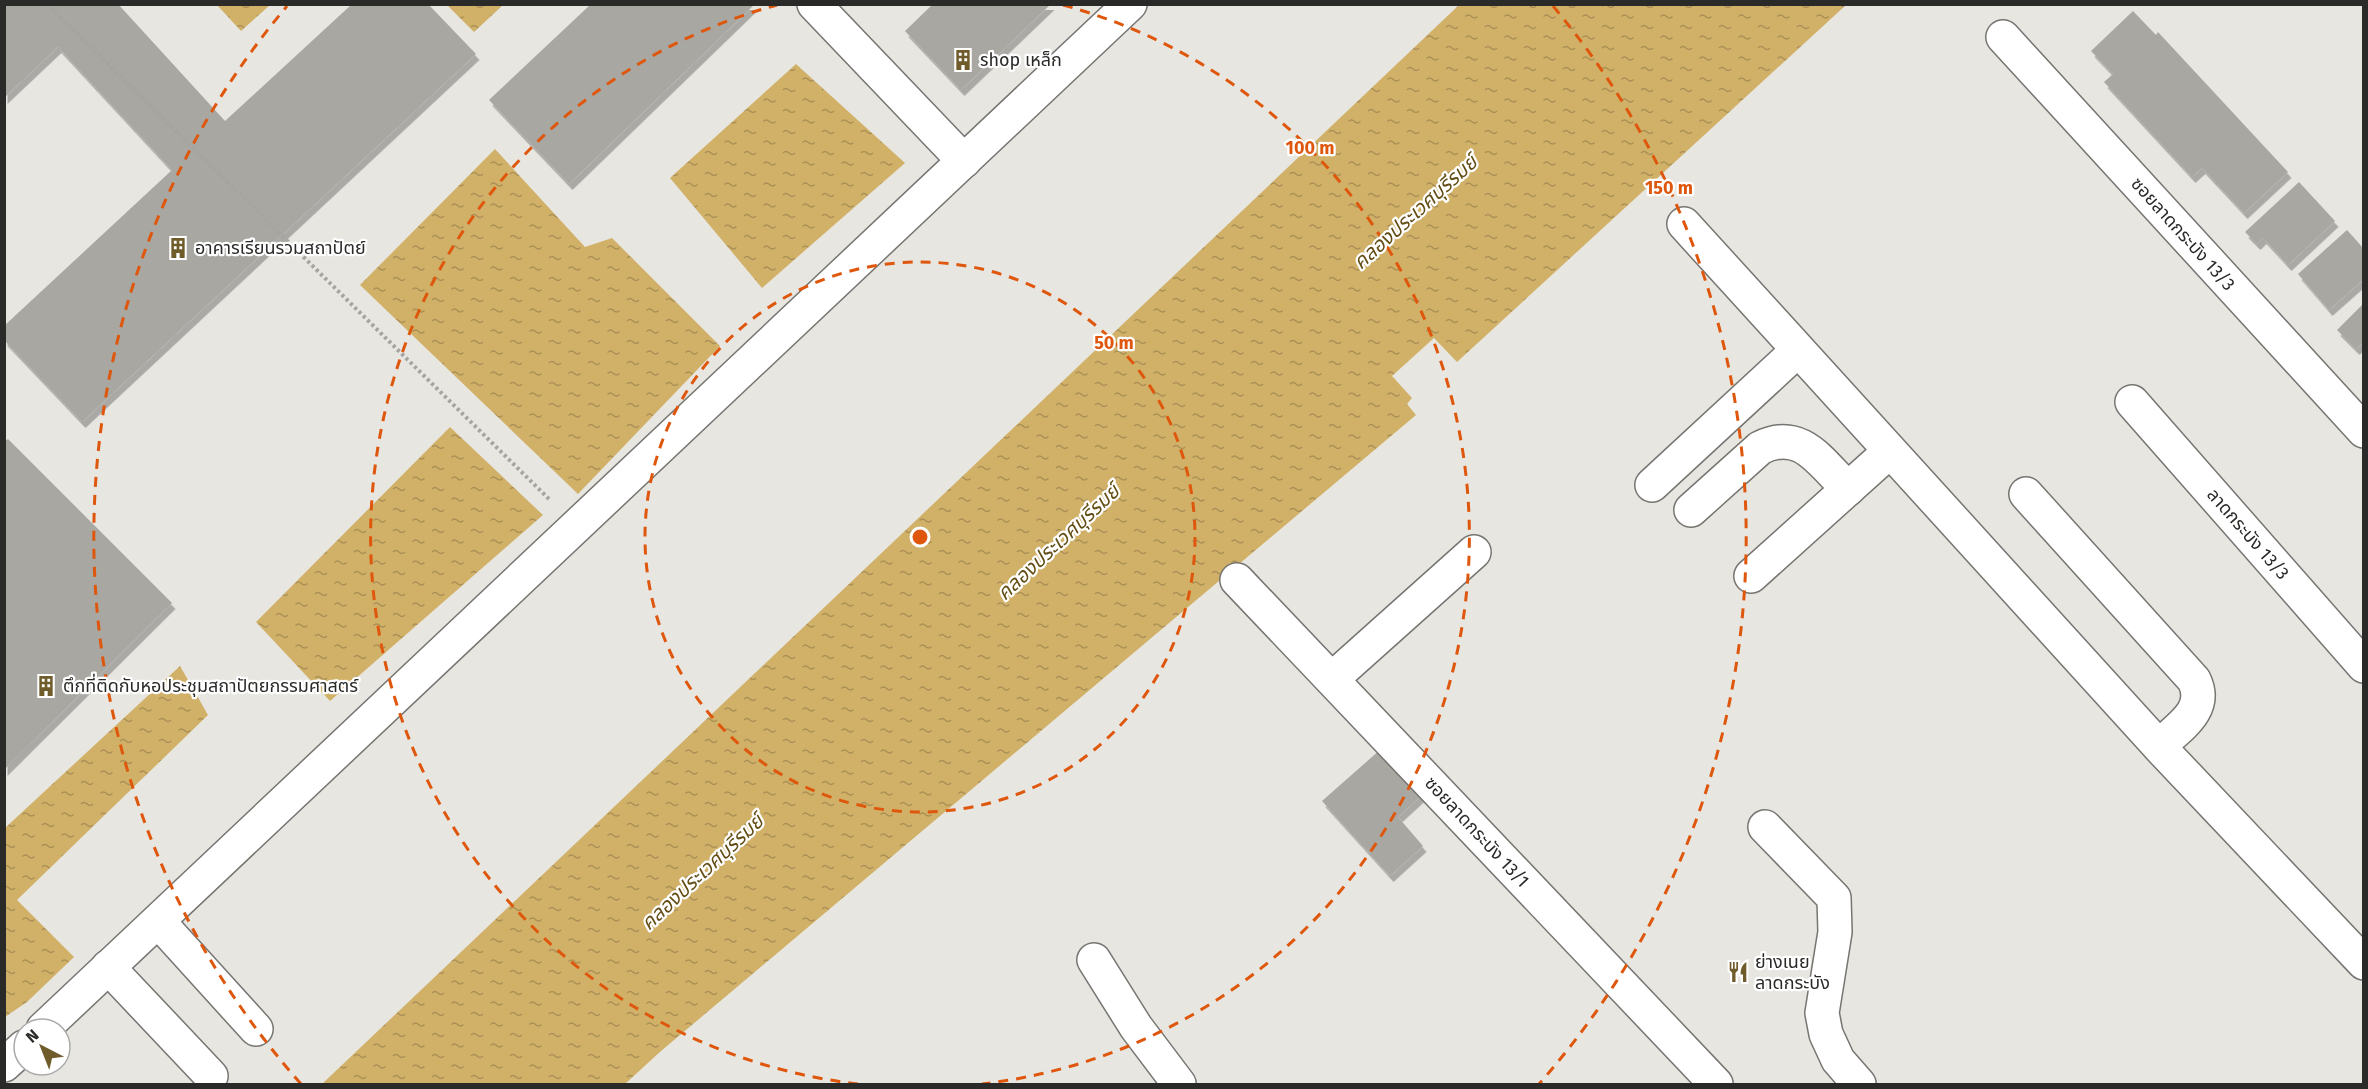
<svg xmlns="http://www.w3.org/2000/svg" width="2368" height="1089" font-family="'Fira Sans','Noto Sans Thai',sans-serif">
	<style>
		.water { fill: url(#water-ripples) }
		.building { fill: #a8a7a2; filter: url(#shadow) }
		.lines { fill: none; stroke-linecap: round; stroke-linejoin: round }
		.minor-casing { stroke: #777571; stroke-width: 36 }
		.path { stroke: #a6a4a0; stroke-width: 4; stroke-dasharray: 3 3; stroke-linecap: butt }
		.minor { stroke: #fff; stroke-width: 33 }
		.ring { fill: none; stroke: #de570d; stroke-width: 3; stroke-dasharray: 10 8 }
		.labels { text-anchor: middle; dominant-baseline: central; stroke-width: 4.5; stroke-linejoin: round; paint-order: stroke }
		.poi-label { font-size: 18px; fill: #2a2a28; stroke: #fff; text-anchor: start }
		.street-label { font-size: 18px; fill: #2a2a28; stroke: #fff }
		.water-label { font-size: 20px; font-style: italic; fill: #634d14; stroke: #fff }
		.centre { fill: #de570d; stroke: #fff; stroke-width: 3 }
		.ring-label { font-size: 18px; text-anchor: middle; font-weight: bold; fill: #de570d; stroke: #fff; stroke-width: 4.5; stroke-linejoin: round; paint-order: stroke }
	</style>
	<defs>
		<pattern id="water-ripples" width="26" height="14" patternUnits="userSpaceOnUse" patternTransform="scale(1.5)"><rect width="26" height="14" fill="#d1b168"/><path d="M2 4q2-2 4 0t4 0M15 11q2-2 4 0t4 0" fill="none" stroke="#aa9056"/></pattern>
		<filter id="shadow"><feDropShadow dx="3.5" dy="6" stdDeviation="0" flood-color="#0004"/></filter>
	</defs>
	<rect width="100%" height="100%" fill="#e8e6e1"/>
	<g class="water">
		<polygon points="217,5 270,5 241,31"/>
		<polygon points="447,5 503,5 474,32"/>
		<polygon points="1459,5 1846,5 1457,362 1434,338 1392,376 1412,398 1407,404 1416,415 661,1051 625,1084 322,1084"/>
		<polygon points="796,64 905,163 762,288 670,178"/>
		<polygon points="495,149 585,247 612,238 720,346 578,494 360,285"/>
		<polygon points="450,427 543,515 330,701 256,622"/>
		<polygon points="180,666 208,715 17,900 74,957 27,1002 5,1017 5,828"/>
	</g>
	<g class="building">
		<polygon points="4,4 118,4 225,121 351,5 429,5 476,54 82,422 4,340 4,326 172,170 58,47 4,98"/>
		<polygon points="591,4 755,4 569,184 489,100"/>
		<polygon points="933,4 1051,4 961,90 905,31"/>
		<polygon points="2133,11 2156,35 2158,32 2288,172 2244,213 2202,168 2192,177 2104,82 2113,74 2091,51"/>
		<polygon points="2299,182 2335,221 2288,265 2263,238 2257,244 2245,232"/>
		<polygon points="2347,230 2364,249 2364,279 2329,310 2298,274"/>
		<polygon points="2364,303 2364,342 2356,349 2337,330"/>
		<polygon points="8,439 172,603 4,770 4,442"/>
		<polygon points="1381,749 1422,795 1398,817 1423,846 1390,876 1322,801"/>
	</g>
	<g class="lines">
		<defs>
			<g id="minor">
				<polyline points="814,4 964,161"/>
				<polyline points="2003,37 2364,431"/>
				<polyline points="1684,224 2165,753 2364,963"/>
				<polyline points="2132,402 2364,666"/>
				<polyline points="1652,485 1798,350"/>
				<path d="M 2026,494 L 2194,680 C 2209,710 2179,727 2159,746"/>
				<path d="M 1691,510 L 1760,448 C 1801,427 1821,463 1848,489"/>
				<polyline points="1751,576 1890,451"/>
				<polyline points="1237,580 1716,1084"/>
				<polyline points="1332,679 1474,552"/>
				<polyline points="1765,827 1834,898 1835,932 1822,1013 1826,1034 1838,1060 1859,1084"/>
				<polyline points="158,921 256,1029"/>
				<polyline points="1094,960 1136,1027 1179,1084"/>
				<polyline points="108,967 211,1076"/>
				<polyline points="43,1029 1130,4"/>
				<polyline points="4,1065 24,1047"/>
			</g>
		</defs>
		<use href="#minor" class="minor-casing"/>
		<polyline class="path" points="47,4 551,501"/>
		<use href="#minor" class="minor"/>
	</g>
	<g class="ring">
		<circle cx="920" cy="537" r="275"/>
		<path d="M858 1084A551 551 0 0 1 777 5M1063 5A551 551 0 0 1 982 1084"/>
		<path d="M301 1084A826 826 0 0 1 287 6M1553 6A826 826 0 0 1 1539 1084"/>
	</g>
	<defs>
		<symbol id="building-bare" viewBox="-9 -9 18 18"><path d="M-4-6H4V6H1V3H-1V6H-4ZM-2.5-4.3h1.7v1.8h-1.7ZM.8-4.3h1.7v1.8H.8ZM-2.5-1h1.7V.8h-1.7ZM.8-1h1.7V.8H.8Z" fill="#705c2b" stroke="#fff" stroke-width="2.5" paint-order="stroke"/></symbol>
		<symbol id="restaurant-bare" viewBox="-9 -9 18 18"><path d="M-5-6h1v4h1v-4h1v4h1v-4h1v5L-1.5 .5V6h-2V.5L-5-1ZM5-6V6H3V1.5H1.5Q1.5-4 5-6Z" fill="#705c2b" stroke="#fff" stroke-width="2.5" paint-order="stroke"/></symbol>
	</defs>
	<g fill-rule="evenodd">
		<use href="#building-bare" x="948" y="45" width="30" height="30"/>
		<use href="#building-bare" x="163" y="233" width="30" height="30"/>
		<use href="#building-bare" x="31" y="671" width="30" height="30"/>
		<use href="#restaurant-bare" x="1723" y="957" width="30" height="30"/>
	</g>
	<g class="labels">
		<g class="poi-label">
			<text x="980" y="60">shop เหล็ก</text>
			<text x="195" y="248">อาคารเรียนรวมสถาปัตย์</text>
			<text x="63" y="686">ตึกที่ติดกับหอประชุมสถาปัตยกรรมศาสตร์</text>
			<text x="1755" y="962">ย่างเนย<tspan x="1755" dy="21">ลาดกระบัง</tspan></text>
		</g>
		<g class="street-label">
			<text transform="translate(2183 234) rotate(48)">ซอยลาดกระบัง 13/3</text>
			<text transform="translate(2248 534) rotate(49)">ลาดกระบัง 13/3</text>
			<text transform="translate(1477 832) rotate(47)">ซอยลาดกระบัง 13/1</text>
		</g>
		<g class="water-label">
			<text transform="translate(1415 212) rotate(-42)">คลองประเวศบุรีรมย์</text>
			<text transform="translate(1058 542) rotate(-43)">คลองประเวศบุรีรมย์</text>
			<text transform="translate(702 872) rotate(-43)">คลองประเวศบุรีรมย์</text>
		</g>
	</g>
	<circle cx="920" cy="537" r="9" class="centre"/>
	<g class="ring-label">
		<text x="1310" y="154">100 m</text>
		<text x="1669" y="194">150 m</text>
		<text x="1114" y="349">50 m</text>
	</g>
	<rect width="2368" height="1089" fill="none" stroke="#2a2a28" stroke-width="12"/>
	<g transform="translate(42 1047) rotate(318)"><circle r="28" fill="#ffffff" stroke="#aaaaa9" stroke-width="1.5"/>
	<path d="M0-4.5L10 22L0 15L-10 22Z" fill="#705c2b"/>
	<text y="-9" font-size="16" font-weight="bold" text-anchor="middle" fill="#2a2a28">N</text>
	</g>
</svg>
